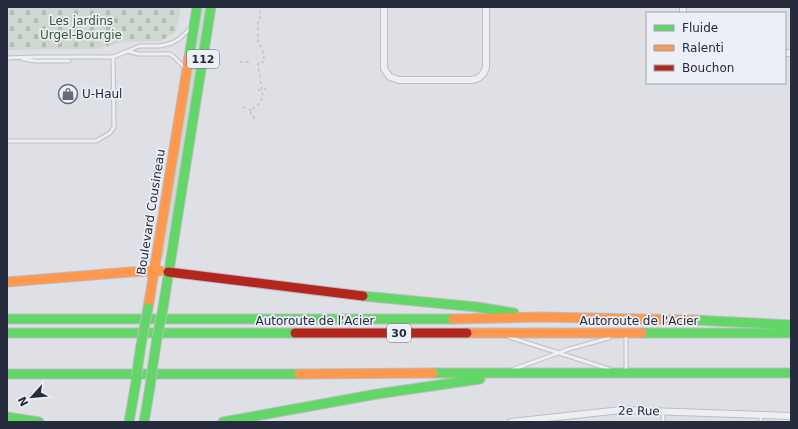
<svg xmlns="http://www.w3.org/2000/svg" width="798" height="429" font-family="'DejaVu Sans',sans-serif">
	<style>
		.grass { fill: #ced8cf }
		.cemetery { fill: url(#cemetery-stones) }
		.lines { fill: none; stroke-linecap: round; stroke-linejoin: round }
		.lane-casing { stroke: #bdbec3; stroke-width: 5 }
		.street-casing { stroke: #bdbec3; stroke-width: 8 }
		.fast-casing { stroke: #bbbdc2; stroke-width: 11 }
		.slow-casing { stroke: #bbbdc2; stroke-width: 11 }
		.jam-casing { stroke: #bbbdc2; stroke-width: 11 }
		.path { stroke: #c0c1c6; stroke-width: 1.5; stroke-dasharray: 3 3; stroke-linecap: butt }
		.lane { stroke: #eeeff2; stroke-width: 3 }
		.street { stroke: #eeeff2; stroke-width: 6 }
		.fast { stroke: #63d668; stroke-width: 9 }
		.slow { stroke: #ff974d; stroke-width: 9 }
		.jam { stroke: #b3261e; stroke-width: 9 }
		.fast-bridge-casing { stroke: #bbbdc2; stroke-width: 11; stroke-linecap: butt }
		.fast-bridge { stroke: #63d668; stroke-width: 9 }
		.labels { text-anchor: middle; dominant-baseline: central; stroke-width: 3.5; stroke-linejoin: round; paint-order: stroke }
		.shield { fill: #eceff5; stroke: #616675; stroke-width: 1 }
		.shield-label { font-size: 11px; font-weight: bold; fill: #262b3e }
		.park-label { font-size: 12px; fill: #355a32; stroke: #eceff5 }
		.poi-label { font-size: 12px; fill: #262b3e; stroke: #eceff5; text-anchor: start }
		.street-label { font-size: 12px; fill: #262b3e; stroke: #eceff5 }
	</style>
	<defs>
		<pattern id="cemetery-stones" width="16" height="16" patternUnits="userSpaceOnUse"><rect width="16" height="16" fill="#ced8cf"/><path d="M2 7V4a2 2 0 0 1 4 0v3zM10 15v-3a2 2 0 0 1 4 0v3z" fill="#b1bab3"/></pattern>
	</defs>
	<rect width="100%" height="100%" fill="#dfe0e5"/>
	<polygon class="grass" points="202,7 207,7 174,210 163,260 161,259"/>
	<polygon class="cemetery" points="7,7 181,7 176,32 161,41 123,42 96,49 7,50"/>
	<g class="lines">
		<defs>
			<g id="lane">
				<polyline points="113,57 128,51"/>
				<polyline points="7,58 34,57 113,57 114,127 110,133 96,141 7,141"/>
				<polyline points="23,59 35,61 69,61"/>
				<polyline points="184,67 175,58 170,54 138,54 128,51 139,46 160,46 172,43 179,39 191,28"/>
				<polyline points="509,337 609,369"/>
				<polyline points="514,369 569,349 609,338"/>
				<polyline points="626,371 626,335"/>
				<polyline points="663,422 663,412"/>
				<polyline points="761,422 761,415"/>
			</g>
			<g id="street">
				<path d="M 384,7 L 384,69 L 390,77 L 399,80 L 472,80 C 479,79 484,75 486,67 L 486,7"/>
				<polyline points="683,7 683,13"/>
				<polyline points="785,53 791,53"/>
				<polyline points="511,422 621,410 791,416"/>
			</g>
			<g id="fast">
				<polyline points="189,57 197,7"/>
				<polyline points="363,296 477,307 514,313"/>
				<polyline points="163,308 211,7"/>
				<polyline points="7,319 453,319"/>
				<polyline points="694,320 791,325"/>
				<polyline points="7,333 295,333"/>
				<polyline points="642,333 791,333"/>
				<polyline points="153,364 157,338"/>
				<polyline points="138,365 141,345"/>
				<polyline points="433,373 791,373"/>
				<polyline points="7,374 299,374"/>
				<polyline points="7,417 39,422"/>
				<polyline points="129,422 137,376"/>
				<polyline points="144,422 150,387"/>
				<polyline points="223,422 377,394 480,379"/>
			</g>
			<g id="slow">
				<polyline points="7,282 130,272 160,271"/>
				<polyline points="148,308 189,57"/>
				<polyline points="453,319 540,317 694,320"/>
				<polyline points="467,333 642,333"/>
				<polyline points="299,374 433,373"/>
			</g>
			<g id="jam">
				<polyline points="168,272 363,296"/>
				<polyline points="295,333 467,333"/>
			</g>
		</defs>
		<use href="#lane" class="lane-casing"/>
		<use href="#street" class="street-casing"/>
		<use href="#fast" class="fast-casing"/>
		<use href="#slow" class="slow-casing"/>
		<use href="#jam" class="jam-casing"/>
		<g class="path">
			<polyline points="240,62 251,62"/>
			<polyline points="258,90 266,89"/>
			<polyline points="243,107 251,110"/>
			<path d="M 254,119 L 253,115 L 251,114 L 251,110 L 259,104 L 263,97 L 258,64 L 259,62 L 264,62 C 264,55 263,47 258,42 L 258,20 L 260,18 L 260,7"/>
		</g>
		<use href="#lane" class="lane"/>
		<use href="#street" class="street"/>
		<use href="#fast" class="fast"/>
		<use href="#slow" class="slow"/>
		<use href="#jam" class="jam"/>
		<defs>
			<g id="fast-bridge">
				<polyline points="157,338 163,308"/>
				<polyline points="141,345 148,308"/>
				<polyline points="137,376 138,365"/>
				<polyline points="150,387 153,364"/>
			</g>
		</defs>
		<use href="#fast-bridge" class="fast-bridge-casing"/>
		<use href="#fast-bridge" class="fast-bridge"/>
	</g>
	<defs>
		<symbol id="shop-ring" viewBox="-11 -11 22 22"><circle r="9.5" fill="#eceff5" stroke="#676a78" stroke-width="1.5"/><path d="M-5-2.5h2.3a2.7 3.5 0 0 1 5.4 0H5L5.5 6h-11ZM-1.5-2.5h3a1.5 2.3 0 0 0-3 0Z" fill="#676a78"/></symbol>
	</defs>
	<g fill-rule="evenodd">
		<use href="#shop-ring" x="57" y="83" width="22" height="22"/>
	</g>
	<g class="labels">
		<g class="shield">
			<rect x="187" y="50" width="32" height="18" rx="3"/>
			<rect x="387" y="324" width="24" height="18" rx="3"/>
		</g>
		<g class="shield-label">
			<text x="203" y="59">112</text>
			<text x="399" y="333">30</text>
		</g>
		<g class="park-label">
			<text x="81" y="21">Les jardins<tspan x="81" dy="14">Urgel-Bourgie</tspan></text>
		</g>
		<g class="poi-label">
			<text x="82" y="94">U-Haul</text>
		</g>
		<g class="street-label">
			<text transform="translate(151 212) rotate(-81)">Boulevard Cousineau</text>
			<text x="315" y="321">Autoroute de l'Acier</text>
			<text x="639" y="321">Autoroute de l'Acier</text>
			<text transform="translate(639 411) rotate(1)">2e Rue</text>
		</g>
	</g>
	<rect width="798" height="429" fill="none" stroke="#262b3e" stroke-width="16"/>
	<rect x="646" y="12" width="140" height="72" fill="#eceff5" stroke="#9da1ac"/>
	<rect x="654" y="25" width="20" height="6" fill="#63d668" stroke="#9da1ac"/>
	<text x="682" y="32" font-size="12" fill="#262b3e">Fluide</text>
	<rect x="654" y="45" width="20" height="6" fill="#ff974d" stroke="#9da1ac"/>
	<text x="682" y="52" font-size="12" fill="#262b3e">Ralenti</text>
	<rect x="654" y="65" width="20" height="6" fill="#b3261e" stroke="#9da1ac"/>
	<text x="682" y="72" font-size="12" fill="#262b3e">Bouchon</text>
	<g transform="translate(32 397) rotate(243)" stroke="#eceff5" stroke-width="3" paint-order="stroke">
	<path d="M0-3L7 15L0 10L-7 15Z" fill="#262b3e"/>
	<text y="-6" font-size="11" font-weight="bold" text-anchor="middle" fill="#262b3e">N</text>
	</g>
</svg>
